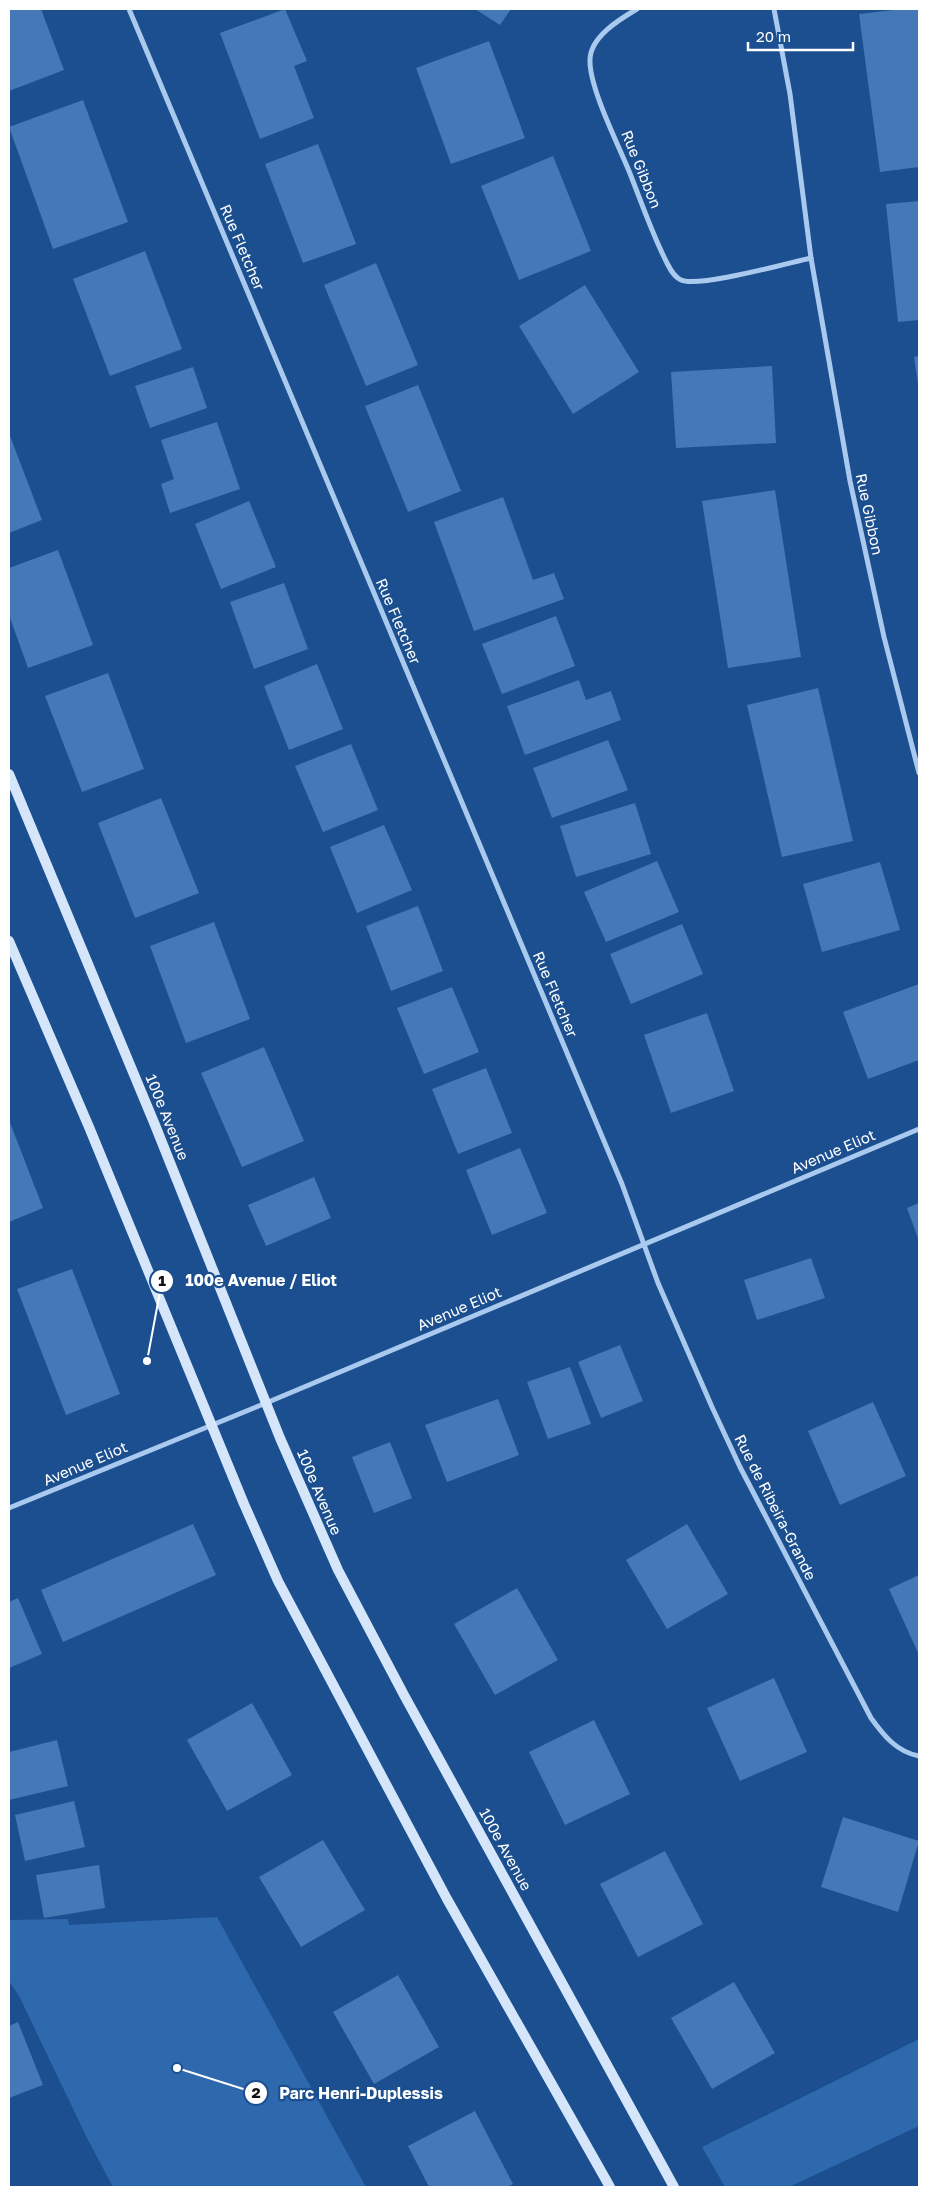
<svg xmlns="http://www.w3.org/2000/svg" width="928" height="2196" font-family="'Golos Text',sans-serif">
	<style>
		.green { fill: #2e69ad }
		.building { fill: #4478b7 }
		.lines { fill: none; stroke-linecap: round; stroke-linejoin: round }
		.street { stroke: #a9c9ee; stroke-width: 5 }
		.secondary { stroke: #d6e6fa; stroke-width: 10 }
		.labels { text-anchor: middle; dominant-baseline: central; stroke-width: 4.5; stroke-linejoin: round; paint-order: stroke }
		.street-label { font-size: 15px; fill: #fff; stroke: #1b4f8f }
		.leader { fill: none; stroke: #fff; stroke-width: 2 }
		.callout-dot { fill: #fff; stroke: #1b4f8f; stroke-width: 2 }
		.mark-label { font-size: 15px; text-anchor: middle; font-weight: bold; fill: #111 }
		.callout-label { font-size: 16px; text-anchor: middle; font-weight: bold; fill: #fff; stroke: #1b4f8f; stroke-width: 4.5; stroke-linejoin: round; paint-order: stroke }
	</style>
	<rect width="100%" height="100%" fill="#1b4f8f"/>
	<g class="green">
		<polygon points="217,1917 366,2187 113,2187 88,2140 19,1996 9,1981 9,1920 68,1919 69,1925"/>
		<polygon points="919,2039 919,2126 789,2187 725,2187 702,2147"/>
	</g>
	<g class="building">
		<polygon points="9,9 41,9 64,70 9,91"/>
		<polygon points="285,9 307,61 294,66 314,118 260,139 220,33"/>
		<polygon points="475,9 511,9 500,25"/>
		<polygon points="902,9 919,9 919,167 880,172 859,14"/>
		<polygon points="489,41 525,138 451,164 416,68"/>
		<polygon points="83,100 128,222 53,249 9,127"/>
		<polygon points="318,144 356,244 303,263 265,164"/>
		<polygon points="553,156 591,251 519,280 481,186"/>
		<polygon points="919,201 919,320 898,322 886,204"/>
		<polygon points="145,251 182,349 110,376 73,279"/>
		<polygon points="376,263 418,365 366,386 324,285"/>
		<polygon points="585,285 639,372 573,414 519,326"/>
		<polygon points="919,356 919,384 918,384 914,357"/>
		<polygon points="772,366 776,443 676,448 671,372"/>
		<polygon points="193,367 207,408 150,428 135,386"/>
		<polygon points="418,385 461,491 408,512 365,406"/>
		<polygon points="217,422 240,489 170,513 161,484 174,479 161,440"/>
		<polygon points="9,433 42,520 9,533"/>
		<polygon points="775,490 801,657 728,668 702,501"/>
		<polygon points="503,497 533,580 554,573 564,599 474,631 434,522"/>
		<polygon points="249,501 276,567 221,589 195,524"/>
		<polygon points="58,550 93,645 28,668 9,615 9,568"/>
		<polygon points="284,583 308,649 254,669 230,602"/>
		<polygon points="556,616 575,666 502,694 482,644"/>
		<polygon points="317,664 343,729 289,750 264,686"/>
		<polygon points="108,673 144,769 82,792 45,696"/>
		<polygon points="579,680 586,700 611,691 621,720 525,755 507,706"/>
		<polygon points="818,688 853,841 782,857 747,705"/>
		<polygon points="608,740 628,790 552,818 533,768"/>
		<polygon points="351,744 378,810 323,832 295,766"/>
		<polygon points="161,798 199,893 135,918 98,823"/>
		<polygon points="635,803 651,854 576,877 560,826"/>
		<polygon points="384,825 412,890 357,913 330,847"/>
		<polygon points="657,861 679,912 606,942 584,892"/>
		<polygon points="880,862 900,930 822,952 803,884"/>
		<polygon points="418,906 443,971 391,991 366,926"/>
		<polygon points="214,922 250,1019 186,1043 150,946"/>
		<polygon points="682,924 703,974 631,1004 610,954"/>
		<polygon points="919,984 919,1060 868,1079 843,1012"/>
		<polygon points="452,987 479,1052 424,1074 397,1008"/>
		<polygon points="707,1013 734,1091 671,1113 644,1035"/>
		<polygon points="264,1047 304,1141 242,1167 201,1073"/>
		<polygon points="486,1068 512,1133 458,1154 432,1089"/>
		<polygon points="9,1120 43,1208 9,1222"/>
		<polygon points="520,1148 547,1213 492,1235 466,1170"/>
		<polygon points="314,1177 331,1218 266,1246 248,1205"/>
		<polygon points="919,1203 919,1241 907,1208"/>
		<polygon points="811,1258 825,1298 757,1320 744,1280"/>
		<polygon points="72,1269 120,1394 66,1415 17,1289"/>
		<polygon points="620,1345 643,1401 601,1418 578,1362"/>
		<polygon points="570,1367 591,1424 548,1439 527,1382"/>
		<polygon points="498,1399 519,1455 447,1482 425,1425"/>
		<polygon points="873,1402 906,1476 840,1505 808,1431"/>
		<polygon points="390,1442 412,1498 374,1513 352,1457"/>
		<polygon points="193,1524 216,1575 63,1642 41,1590"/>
		<polygon points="687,1524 728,1594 667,1629 626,1560"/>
		<polygon points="919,1575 919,1655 889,1589"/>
		<polygon points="517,1588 558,1660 495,1695 454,1624"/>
		<polygon points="18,1598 42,1654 9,1668 9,1602"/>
		<polygon points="774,1678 807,1752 740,1781 707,1708"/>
		<polygon points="252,1703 292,1775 227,1811 187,1740"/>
		<polygon points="594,1720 630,1794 565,1825 529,1752"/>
		<polygon points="57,1740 68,1786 9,1800 9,1752"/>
		<polygon points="74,1801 85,1847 25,1861 15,1815"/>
		<polygon points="843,1817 919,1841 898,1912 821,1887"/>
		<polygon points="323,1840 365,1910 301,1947 259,1877"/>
		<polygon points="665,1851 703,1924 638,1957 600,1884"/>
		<polygon points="99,1865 105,1908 44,1918 36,1875"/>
		<polygon points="398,1975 439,2047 374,2084 333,2012"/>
		<polygon points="734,1982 775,2053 712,2089 671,2018"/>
		<polygon points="18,2022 43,2085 9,2098 9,2026"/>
		<polygon points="475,2111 513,2184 507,2187 429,2187 408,2146"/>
	</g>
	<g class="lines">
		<g class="street">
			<path d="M 129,9 L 622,1184 L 658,1283 L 712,1407 L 740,1467 L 871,1718 C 884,1736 897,1752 919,1756"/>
			<path d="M 637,9 C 620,19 590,37 590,60 C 589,87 618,144 629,171 C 641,201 652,234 667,263 C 670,269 674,277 681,280 C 698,288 788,263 811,258"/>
			<polyline points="774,9 790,94 811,258 850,481 884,637 919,773"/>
			<polyline points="9,1508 266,1403 919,1129"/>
		</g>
		<g class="secondary">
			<polyline points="9,774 155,1125 280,1438 338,1570 404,1695 674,2187"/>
			<polyline points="9,941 89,1127 244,1504 278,1581 447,1899 610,2187"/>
		</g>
	</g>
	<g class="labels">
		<g class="street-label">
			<text transform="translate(642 169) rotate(68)">Rue Gibbon</text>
			<text transform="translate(243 247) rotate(67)">Rue Fletcher</text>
			<text transform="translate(870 514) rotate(78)">Rue Gibbon</text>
			<text transform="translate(399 621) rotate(67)">Rue Fletcher</text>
			<text transform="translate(556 994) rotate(67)">Rue Fletcher</text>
			<text transform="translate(168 1117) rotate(68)">100e Avenue</text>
			<text transform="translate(833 1151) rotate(-23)">Avenue Eliot</text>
			<text transform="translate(459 1308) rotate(-23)">Avenue Eliot</text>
			<text transform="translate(85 1463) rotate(-23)">Avenue Eliot</text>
			<text transform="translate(320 1492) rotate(67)">100e Avenue</text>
			<text transform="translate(776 1507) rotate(63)">Rue de Ribeira-Grande</text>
			<text transform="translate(506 1849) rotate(61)">100e Avenue</text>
		</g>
	</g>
	<path class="leader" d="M147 1361L162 1281M177 2068L256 2093"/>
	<g class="callout-dot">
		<circle cx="147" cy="1361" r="5"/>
		<circle cx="177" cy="2068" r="5"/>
		<circle cx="162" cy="1281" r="12"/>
		<circle cx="256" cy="2093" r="12"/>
	</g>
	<g class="mark-label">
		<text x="162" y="1286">1</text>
		<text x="256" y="2098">2</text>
	</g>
	<g class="callout-label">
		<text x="261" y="1286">100e Avenue / Eliot</text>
		<text x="361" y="2099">Parc Henri-Duplessis</text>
	</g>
	<rect width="928" height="2196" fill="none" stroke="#ffffff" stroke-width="20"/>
	<path d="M748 42v8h105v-8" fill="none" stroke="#ffffff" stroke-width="2.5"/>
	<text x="756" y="42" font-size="15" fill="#ffffff" stroke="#1b4f8f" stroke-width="4" paint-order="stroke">20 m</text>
</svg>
